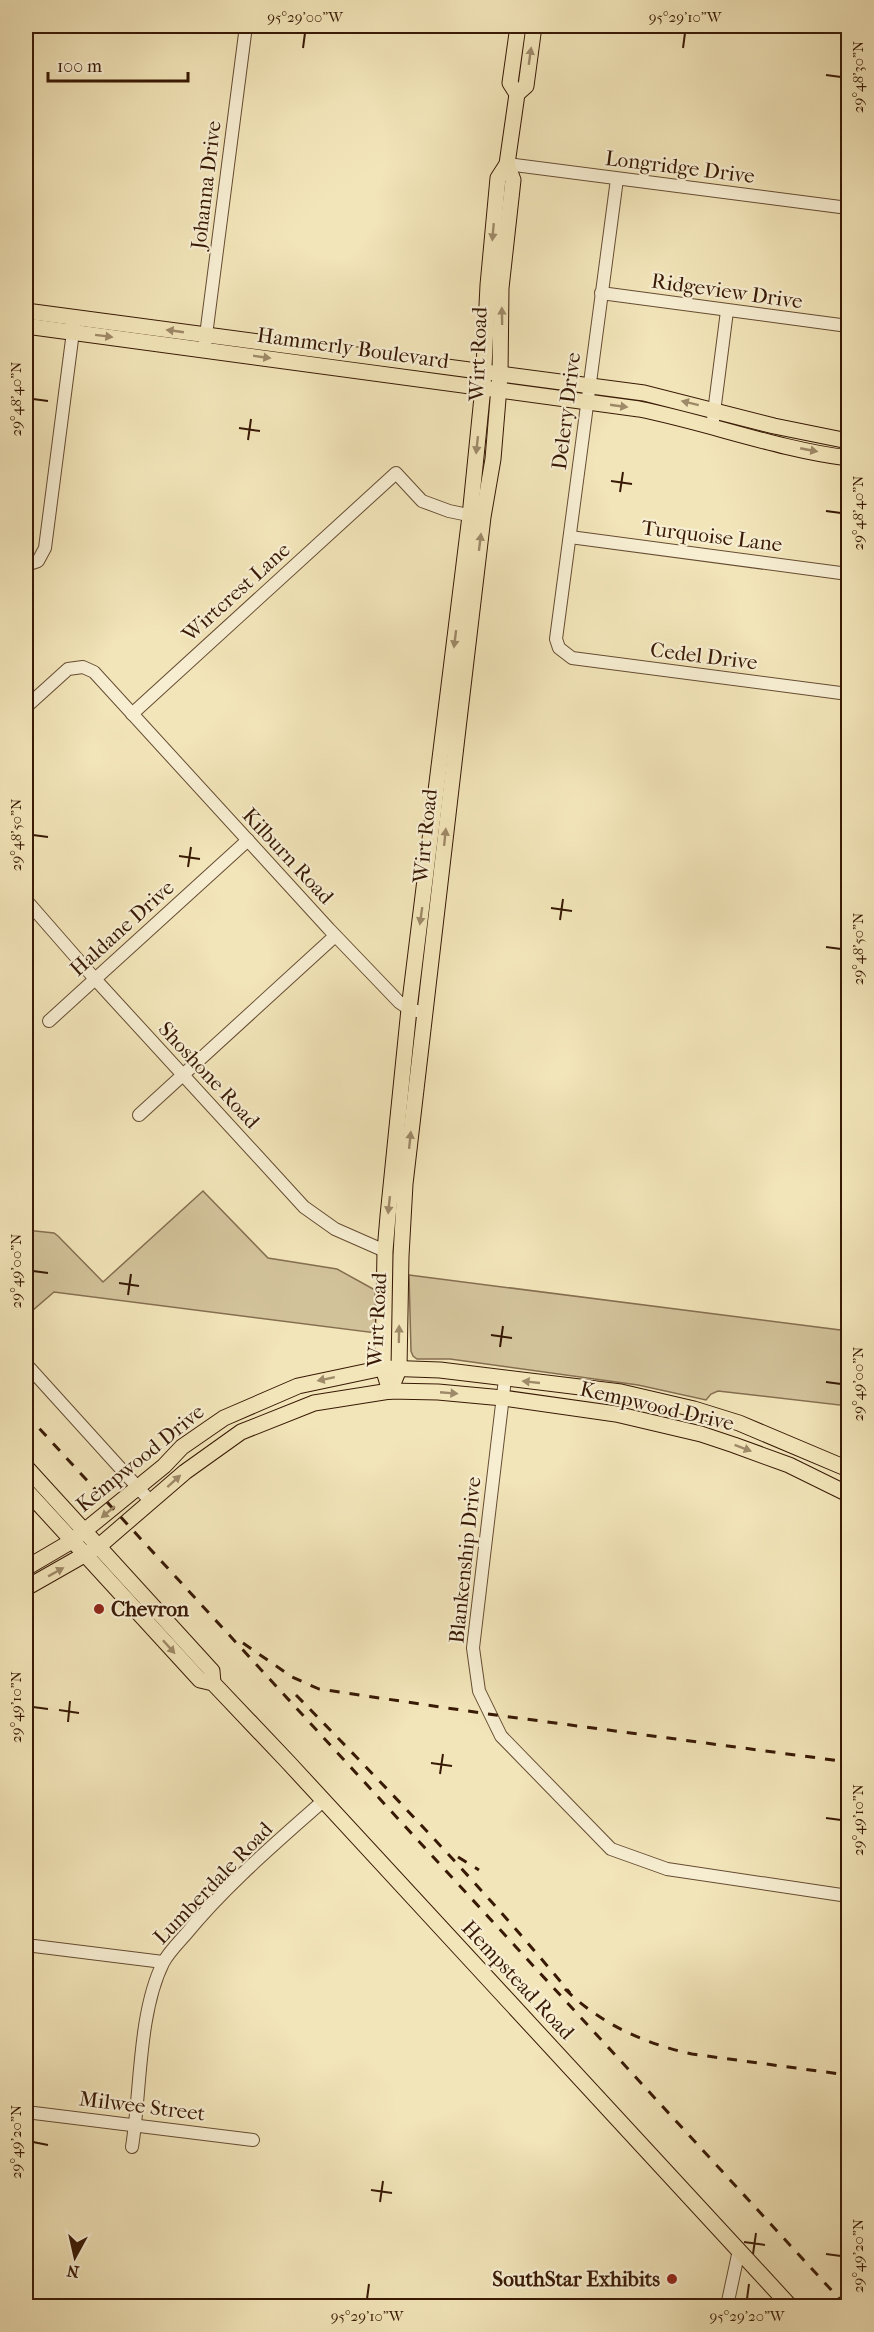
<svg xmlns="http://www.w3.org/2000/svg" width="874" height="2332" font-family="'IM FELL French Canon',serif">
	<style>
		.green { fill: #d2c29a; stroke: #856e50; stroke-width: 1.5 }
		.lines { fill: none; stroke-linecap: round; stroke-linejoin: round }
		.minor-casing { stroke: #664c32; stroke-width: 14 }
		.major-casing { stroke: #381905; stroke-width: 17 }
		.minor { stroke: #f7eed2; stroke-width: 12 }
		.major { stroke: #f2e5b9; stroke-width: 15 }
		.rail { stroke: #381905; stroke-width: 3; stroke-dasharray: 10 10; stroke-linecap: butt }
		.oneway { fill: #9e8968 }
		.ticks { fill: none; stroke: #381905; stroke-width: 2 }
		.poi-dot { fill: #8f2418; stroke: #f7eed2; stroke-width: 2 }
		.labels { text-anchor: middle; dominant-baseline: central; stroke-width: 4.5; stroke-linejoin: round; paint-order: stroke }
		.street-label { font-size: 21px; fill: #381905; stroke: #f7eed2 }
		.poi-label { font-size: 21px; font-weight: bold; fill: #381905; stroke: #f7eed2; text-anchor: start }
		.neatline { fill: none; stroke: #381905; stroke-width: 2 }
		.ticks-label { font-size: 15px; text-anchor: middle; fill: #381905 }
	</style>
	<rect width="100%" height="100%" fill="#f2e5b9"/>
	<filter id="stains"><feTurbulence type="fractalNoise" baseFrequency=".00333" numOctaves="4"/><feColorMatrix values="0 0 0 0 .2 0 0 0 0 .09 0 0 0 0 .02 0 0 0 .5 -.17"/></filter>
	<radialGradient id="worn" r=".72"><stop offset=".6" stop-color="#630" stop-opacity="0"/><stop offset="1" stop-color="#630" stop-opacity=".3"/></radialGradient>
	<g class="green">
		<polygon points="203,1191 268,1258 337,1269 375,1290 376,1333 54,1292 26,1316 26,1230 54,1233 58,1236 103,1282"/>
		<polygon points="409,1275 848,1331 848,1406 718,1391 711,1394 706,1400 638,1385 450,1359 417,1359 413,1356 411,1351"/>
	</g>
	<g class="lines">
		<defs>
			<g id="minor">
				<polyline points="507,164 848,208"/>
				<polyline points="617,179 556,639 559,648 572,658 848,694"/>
				<polyline points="601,293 848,326"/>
				<polyline points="205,343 246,26"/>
				<polyline points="713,420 727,311"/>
				<polyline points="570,537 848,574"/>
				<polyline points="26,565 38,561 45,548 74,324"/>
				<polyline points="26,707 68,669 83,667 94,672 329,929 399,1002 409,1009 417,1011"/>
				<polyline points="132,714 396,473 422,501 449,511 478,517"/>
				<polyline points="26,900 95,979 304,1207 335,1229 385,1251"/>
				<polyline points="49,1021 248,840"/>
				<polyline points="139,1115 335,936"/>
				<polyline points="26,1364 151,1502"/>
				<polyline points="505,1379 473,1648 479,1691 501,1736 611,1849 667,1869 848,1896"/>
				<polyline points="26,1945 163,1962"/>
				<polyline points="26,2112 253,2140"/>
				<path d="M 132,2147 C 141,2091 138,2014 163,1963 C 168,1953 178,1943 186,1934 C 226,1885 276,1843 323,1801"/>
				<polyline points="727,2306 739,2250"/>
			</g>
			<g id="major">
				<polyline points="517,94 526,86 534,26"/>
				<polyline points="26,311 644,393 774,426 848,441"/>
				<path d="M 26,326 L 639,409 C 709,423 777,449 848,458"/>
				<polyline points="390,1391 383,1368 385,1251 388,1216 409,1009 470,516 483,387 488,285 498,178 507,164 517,94 510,83 518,26"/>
				<polyline points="390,1391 399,1369 401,1256 405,1184 459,720 483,517 493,459 500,375 501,288 513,180 507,164"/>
				<polyline points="26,1467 212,1671 213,1683"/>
				<polyline points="26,1490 200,1680 213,1683 288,1762 790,2306"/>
				<polyline points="26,1568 72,1541 164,1466 182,1447 224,1418 298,1386 383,1368 440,1370 621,1392 694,1409 739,1423 848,1469"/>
				<polyline points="26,1588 98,1547 185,1472 241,1432 314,1403 390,1391 438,1392 503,1398 616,1414 701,1434 734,1445 789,1465 848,1494"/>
			</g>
		</defs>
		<use href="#minor" class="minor-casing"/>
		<use href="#major" class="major-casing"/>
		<use href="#minor" class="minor"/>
		<use href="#major" class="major"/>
		<g class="rail">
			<polyline points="26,1414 846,2306"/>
			<polyline points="243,1643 292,1677 319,1689 488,1714 848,1762"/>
			<path d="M 296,1695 C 391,1792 484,1889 570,1993"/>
			<polyline points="458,1857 479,1870"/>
			<path d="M 565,1989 C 599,2023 645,2044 692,2054 L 848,2075"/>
		</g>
	</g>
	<defs><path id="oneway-solid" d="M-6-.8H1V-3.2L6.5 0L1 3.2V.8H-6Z" transform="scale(1.5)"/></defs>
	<g class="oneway">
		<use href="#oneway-solid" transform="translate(530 56) rotate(-82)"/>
		<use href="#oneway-solid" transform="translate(493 232) rotate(95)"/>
		<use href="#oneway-solid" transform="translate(502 316) rotate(-91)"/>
		<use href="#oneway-solid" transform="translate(175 331) rotate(-172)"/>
		<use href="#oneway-solid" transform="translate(104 336) rotate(7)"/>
		<use href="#oneway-solid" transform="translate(262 357) rotate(8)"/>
		<use href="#oneway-solid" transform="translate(690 403) rotate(-166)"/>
		<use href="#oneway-solid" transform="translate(619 406) rotate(8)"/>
		<use href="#oneway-solid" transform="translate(477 445) rotate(96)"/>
		<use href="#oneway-solid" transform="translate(809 450) rotate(11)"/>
		<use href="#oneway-solid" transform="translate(480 542) rotate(-83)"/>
		<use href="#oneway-solid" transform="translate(455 639) rotate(97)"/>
		<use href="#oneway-solid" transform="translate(445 837) rotate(-84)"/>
		<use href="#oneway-solid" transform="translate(421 916) rotate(98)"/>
		<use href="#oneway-solid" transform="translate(410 1140) rotate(-84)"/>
		<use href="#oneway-solid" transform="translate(389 1205) rotate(96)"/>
		<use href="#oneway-solid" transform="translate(399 1334) rotate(-89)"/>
		<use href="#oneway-solid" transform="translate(326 1379) rotate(168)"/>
		<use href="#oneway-solid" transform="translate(531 1382) rotate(-174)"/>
		<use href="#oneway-solid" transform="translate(449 1393) rotate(5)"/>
		<use href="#oneway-solid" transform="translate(743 1448) rotate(21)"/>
		<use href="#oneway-solid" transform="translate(174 1481) rotate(-42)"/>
		<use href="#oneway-solid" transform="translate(108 1512) rotate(140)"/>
		<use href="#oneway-solid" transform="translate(56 1572) rotate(-29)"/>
		<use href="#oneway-solid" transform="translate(169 1647) rotate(48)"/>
	</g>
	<path class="ticks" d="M 303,48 L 305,33M 683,48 L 685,33M 826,75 L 841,77M 33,399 L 48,401M 239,428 L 260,431M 248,440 L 251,419M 611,481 L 632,484M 620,492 L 623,472M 826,511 L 841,513M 33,835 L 48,837M 179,856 L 200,859M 188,867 L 191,847M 551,908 L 572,911M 560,920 L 563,899M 826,947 L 841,949M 33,1271 L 48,1273M 119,1283 L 139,1286M 128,1295 L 131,1274M 491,1335 L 512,1338M 500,1347 L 503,1326M 826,1382 L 841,1384M 33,1707 L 48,1709M 59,1710 L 79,1713M 68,1722 L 70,1701M 431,1763 L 452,1766M 440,1774 L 443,1754M 826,1818 L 841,1820M 33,2142 L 48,2145M 371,2190 L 392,2193M 380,2202 L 383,2181M 744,2242 L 765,2245M 753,2254 L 756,2233M 826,2254 L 841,2256M 367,2299 L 369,2284M 747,2299 L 749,2284"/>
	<g class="poi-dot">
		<circle cx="99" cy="1609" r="6"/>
		<circle cx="672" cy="2279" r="6"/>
	</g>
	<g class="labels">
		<g class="street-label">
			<text transform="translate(680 167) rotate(7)">Longridge Drive</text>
			<text transform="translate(206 185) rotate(-83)">Johanna Drive</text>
			<text transform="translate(727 291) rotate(8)">Ridgeview Drive</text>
			<text transform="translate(353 348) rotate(8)">Hammerly Boulevard</text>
			<text transform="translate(478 354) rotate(-88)">Wirt Road</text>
			<text transform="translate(566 411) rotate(-83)">Delery Drive</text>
			<text transform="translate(712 536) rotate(7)">Turquoise Lane</text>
			<text transform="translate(236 592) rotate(-42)">Wirtcrest Lane</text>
			<text transform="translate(704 656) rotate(7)">Cedel Drive</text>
			<text transform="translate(425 836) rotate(-84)">Wirt Road</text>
			<text transform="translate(288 856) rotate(47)">Kilburn Road</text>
			<text transform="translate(122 928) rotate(-42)">Haldane Drive</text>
			<text transform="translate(209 1075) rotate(47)">Shoshone Road</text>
			<text transform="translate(377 1320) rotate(-87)">Wirt Road</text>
			<text transform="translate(657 1406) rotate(13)">Kempwood Drive</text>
			<text transform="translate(140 1458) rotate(-39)">Kempwood Drive</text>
			<text transform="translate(465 1560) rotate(-84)">Blankenship Drive</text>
			<text transform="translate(213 1883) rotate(-46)">Lumberdale Road</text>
			<text transform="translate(518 1980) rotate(47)">Hempstead Road</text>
			<text transform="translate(142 2106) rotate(7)">Milwee Street</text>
		</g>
		<g class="poi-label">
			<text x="111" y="1609">Chevron</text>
			<text x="660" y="2279" text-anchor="end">SouthStar Exhibits</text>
		</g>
	</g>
	<rect width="874" height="2332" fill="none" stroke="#f2e5b9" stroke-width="66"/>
	<g transform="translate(75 2257) rotate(188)" stroke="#f7eed2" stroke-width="4.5" paint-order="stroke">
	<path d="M0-4.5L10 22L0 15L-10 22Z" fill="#381905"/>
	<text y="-9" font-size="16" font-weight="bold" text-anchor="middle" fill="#381905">N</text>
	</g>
	<path d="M48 72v9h140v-9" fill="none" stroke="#381905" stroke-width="3"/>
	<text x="57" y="72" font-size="18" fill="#381905" stroke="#f7eed2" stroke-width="4.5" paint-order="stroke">100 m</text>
	<rect x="33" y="33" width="808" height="2266" class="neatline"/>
	<g class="ticks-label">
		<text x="305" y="22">95°29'00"W</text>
		<text x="685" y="22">95°29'10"W</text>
		<text transform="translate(858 77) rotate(-90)" y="5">29°48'30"N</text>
		<text transform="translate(16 399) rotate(-90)" y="5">29°48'40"N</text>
		<text transform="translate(858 513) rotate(-90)" y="5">29°48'40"N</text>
		<text transform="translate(16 835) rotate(-90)" y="5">29°48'50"N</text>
		<text transform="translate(858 949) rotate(-90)" y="5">29°48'50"N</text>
		<text transform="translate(16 1271) rotate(-90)" y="5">29°49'00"N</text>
		<text transform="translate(858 1384) rotate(-90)" y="5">29°49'00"N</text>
		<text transform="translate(16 1707) rotate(-90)" y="5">29°49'10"N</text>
		<text transform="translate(858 1820) rotate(-90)" y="5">29°49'10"N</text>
		<text transform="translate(16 2142) rotate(-90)" y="5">29°49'20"N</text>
		<text transform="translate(858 2256) rotate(-90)" y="5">29°49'20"N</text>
		<text x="367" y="2321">95°29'10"W</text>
		<text x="747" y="2321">95°29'20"W</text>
	</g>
	<rect width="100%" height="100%" filter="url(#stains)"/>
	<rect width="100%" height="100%" fill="url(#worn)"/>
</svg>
